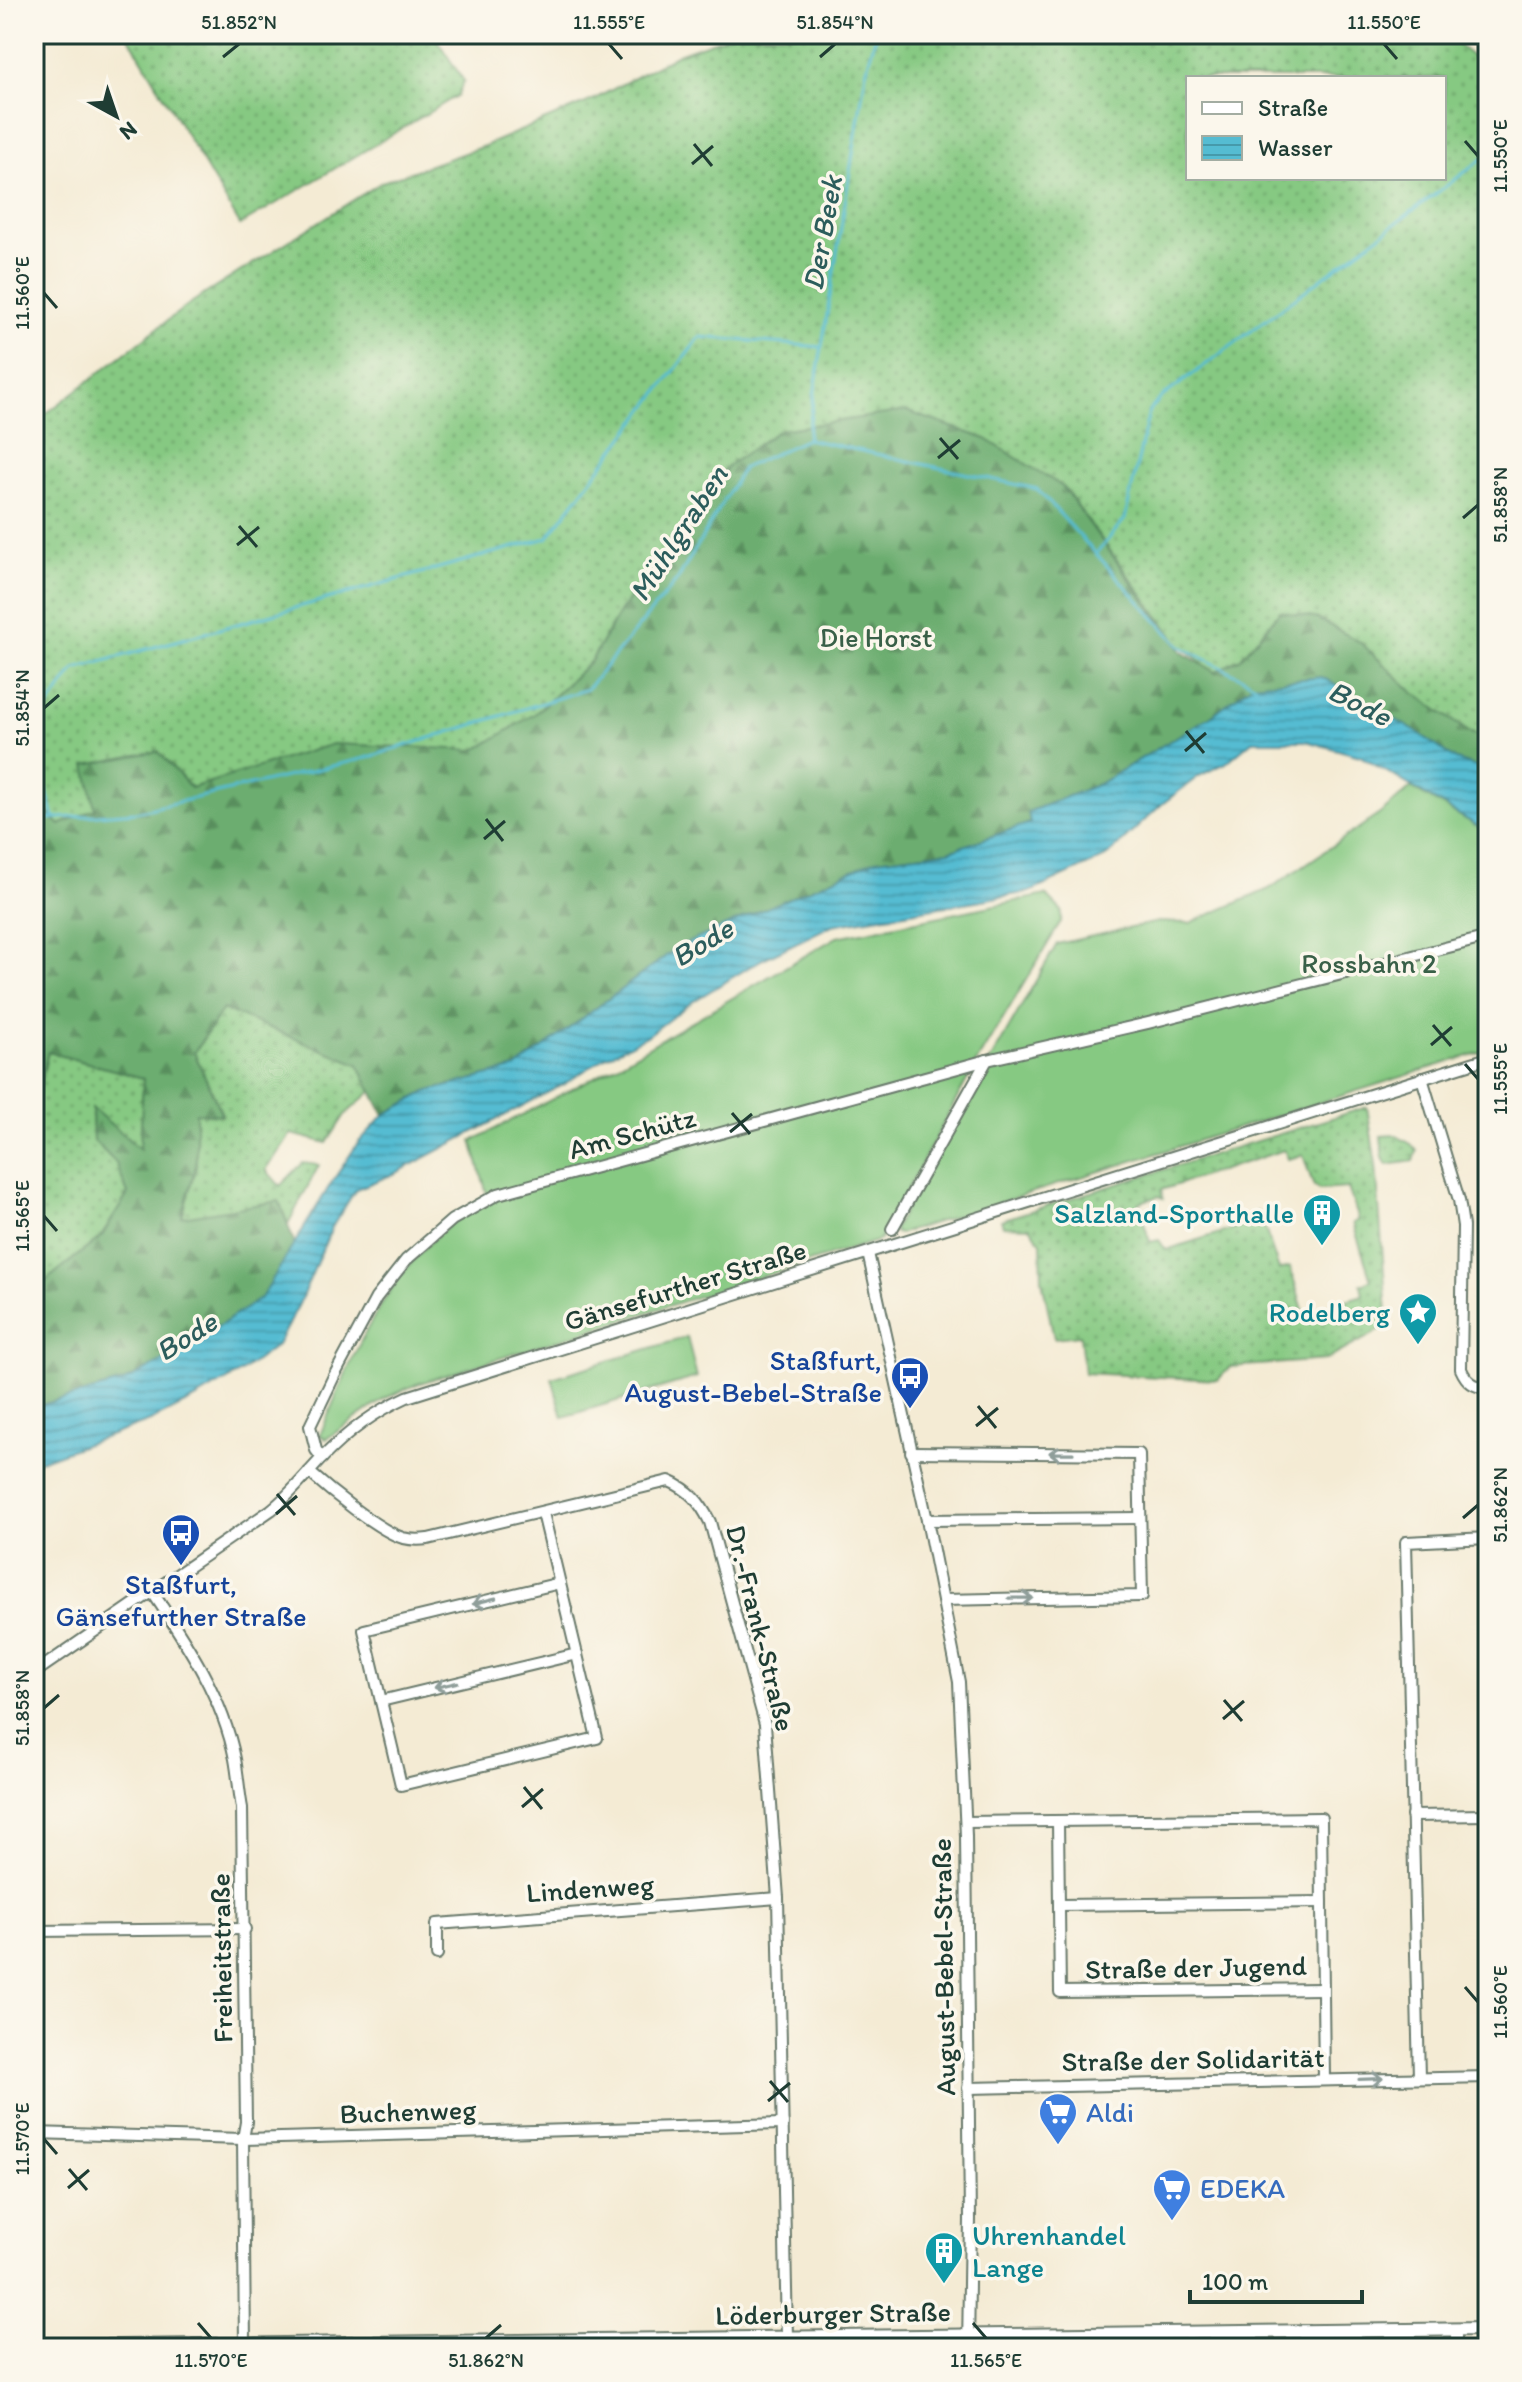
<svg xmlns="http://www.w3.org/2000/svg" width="1522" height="2382" font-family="Itim,sans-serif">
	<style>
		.grass { fill: url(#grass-dots); stroke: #52835b; stroke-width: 2; fill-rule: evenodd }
		.forest { fill: url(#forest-firs); stroke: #467552; stroke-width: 2 }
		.garden { fill: #86c982; stroke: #52835b; stroke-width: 2 }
		.water { fill: url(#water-rules); stroke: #3a7c83; stroke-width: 2 }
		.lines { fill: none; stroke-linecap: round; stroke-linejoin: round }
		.stream { stroke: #55bcd2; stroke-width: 3 }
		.minor-casing { stroke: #6a7a6c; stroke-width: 14 }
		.tertiary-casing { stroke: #6a7a6c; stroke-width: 16 }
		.minor { stroke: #fff; stroke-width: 10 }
		.tertiary { stroke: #fff; stroke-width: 12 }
		.oneway { stroke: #8f9e9a }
		.ticks { fill: none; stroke: #1f3d34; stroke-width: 3 }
		.labels { text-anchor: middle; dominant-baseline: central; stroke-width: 7; stroke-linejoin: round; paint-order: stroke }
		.park-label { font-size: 28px; fill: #396048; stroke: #fbf7ec }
		.street-label { font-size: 28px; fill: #1f3d34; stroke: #fbf7ec }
		.culture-label { font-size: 28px; fill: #0d838f; stroke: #fbf7ec; text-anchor: end }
		.transit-label { font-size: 28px; fill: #164399; stroke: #fbf7ec; text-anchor: end }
		.shop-label { font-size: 28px; fill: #366cbe; stroke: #fbf7ec; text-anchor: start }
		.water-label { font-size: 30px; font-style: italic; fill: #2c5d5c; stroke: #fbf7ec }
		.neatline { fill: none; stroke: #1f3d34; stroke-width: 3 }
		.ticks-label { font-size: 20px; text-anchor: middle; fill: #1f3d34 }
	</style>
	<defs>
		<pattern id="grass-dots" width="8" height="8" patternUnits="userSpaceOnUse" patternTransform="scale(2)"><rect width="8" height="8" fill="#86c982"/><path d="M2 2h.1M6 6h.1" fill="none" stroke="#6da46b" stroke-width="1.8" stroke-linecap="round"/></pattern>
		<pattern id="forest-firs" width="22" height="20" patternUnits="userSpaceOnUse" patternTransform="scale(2)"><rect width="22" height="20" fill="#6cad70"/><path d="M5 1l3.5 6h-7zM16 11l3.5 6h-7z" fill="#588e5d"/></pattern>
		<pattern id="water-rules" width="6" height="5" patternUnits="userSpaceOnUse" patternTransform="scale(2)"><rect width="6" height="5" fill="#55bcd2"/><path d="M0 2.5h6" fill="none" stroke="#469aab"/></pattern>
	</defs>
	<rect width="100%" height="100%" fill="#fbf7ec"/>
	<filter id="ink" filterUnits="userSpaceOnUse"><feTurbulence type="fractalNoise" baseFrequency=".0125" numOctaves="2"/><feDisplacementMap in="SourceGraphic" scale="16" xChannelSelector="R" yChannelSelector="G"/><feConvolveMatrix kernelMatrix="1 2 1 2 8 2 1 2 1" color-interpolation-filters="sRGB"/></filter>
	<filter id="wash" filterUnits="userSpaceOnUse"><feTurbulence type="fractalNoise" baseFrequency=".006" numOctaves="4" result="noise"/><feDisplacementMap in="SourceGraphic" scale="32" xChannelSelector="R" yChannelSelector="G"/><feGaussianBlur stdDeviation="1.8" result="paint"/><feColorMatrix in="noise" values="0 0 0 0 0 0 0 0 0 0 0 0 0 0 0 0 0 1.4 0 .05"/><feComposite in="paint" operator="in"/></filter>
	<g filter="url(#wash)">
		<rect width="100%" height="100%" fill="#f4ebd4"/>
		<g class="grass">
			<polygon points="127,34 433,34 464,81 458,95 240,225"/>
			<path d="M 734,34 L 1444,34 L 1488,69 L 1488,738 L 1470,733 L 1413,692 L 1360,642 L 1318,619 L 1280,612 L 1241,658 L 1215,673 L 1180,645 L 1063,487 L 729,465 L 620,611 L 591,661 L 536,713 L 476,751 L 333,744 L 191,788 L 157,751 L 87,765 L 95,809 L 60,825 L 34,801 L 34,423 L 189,304 L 382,182 L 487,145 L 595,99 L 678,54 ZM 1188,78 L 1444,78 L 1444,178 L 1188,178 Z"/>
			<polygon points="223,1009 358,1064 372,1091 345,1115 327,1143 291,1134 266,1170 280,1186 303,1163 319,1165 288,1224 279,1201 182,1218 196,1165 196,1112 222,1114 194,1053"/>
			<polygon points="48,1052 143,1078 141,1150 92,1109 93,1140 116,1163 128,1194 101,1237 34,1290 34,1110"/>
			<path d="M 1367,1107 L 1376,1164 L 1388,1326 L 1326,1360 L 1230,1367 L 1218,1380 L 1084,1373 L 1080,1335 L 1054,1338 L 1042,1280 L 1041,1243 L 1030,1227 L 1003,1226 L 1001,1220 ZM 1284,1150 L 1288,1159 L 1303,1155 L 1314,1187 L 1319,1190 L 1348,1188 L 1359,1220 L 1353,1223 L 1371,1280 L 1361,1284 L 1363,1295 L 1304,1313 L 1290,1267 L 1279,1270 L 1261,1217 L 1256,1211 L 1258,1221 L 1166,1250 L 1159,1240 L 1150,1242 L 1138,1203 L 1158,1196 L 1163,1198 L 1161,1190 Z"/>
			<polygon points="1395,1135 1411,1144 1417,1151 1414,1161 1387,1165 1383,1158 1381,1136"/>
		</g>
		<polygon class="forest" points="906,411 986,439 1063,487 1183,653 1215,672 1241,658 1280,611 1318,619 1360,642 1413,692 1470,733 1488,738 1488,771 1456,760 1420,734 1322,677 1253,684 1211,716 1099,784 1028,812 1031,823 949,851 876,860 678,947 516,1068 426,1092 384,1115 358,1064 223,1009 194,1052 222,1115 196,1113 196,1165 182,1217 279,1201 295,1245 262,1298 183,1350 124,1382 34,1407 34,1290 101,1237 128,1194 116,1163 93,1140 92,1108 140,1149 143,1078 48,1052 34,1110 34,801 60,825 95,809 86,765 158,751 191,788 333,744 476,750 536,713 591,661 620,611 729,465 779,430"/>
		<g class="garden">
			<polygon points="1411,788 1488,832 1488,1050 899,1234 895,1233 894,1229 1057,944 1158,922 1190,923 1269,889 1381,813"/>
			<path d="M 1046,895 L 1062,911 L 1061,922 L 979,1058 L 880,1240 L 417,1384 L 386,1398 L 326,1439 L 320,1435 C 352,1357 383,1277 452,1223 C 463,1214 477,1208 489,1201 L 472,1141 L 612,1068 L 837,937 Z"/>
			<polygon points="687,1337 697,1377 563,1417 552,1378"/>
		</g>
		<polygon class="water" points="1322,677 1420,734 1456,760 1488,771 1488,832 1360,756 1306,741 1252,741 1226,763 1199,776 1162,804 1106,857 1030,892 832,925 761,960 692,1002 647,1036 605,1057 566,1083 396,1173 356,1189 332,1227 299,1304 277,1345 241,1372 195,1399 150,1421 34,1463 34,1407 124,1382 183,1350 261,1298 332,1182 358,1143 384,1115 426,1092 516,1068 678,947 876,860 949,851 1030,823 1028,812 1099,784 1211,716 1253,684"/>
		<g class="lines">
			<g class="stream">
				<polyline points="807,439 866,72 876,34"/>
				<polyline points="1097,553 1125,519 1149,411 1162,397 1488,155"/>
				<polyline points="34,727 75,669 547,538 700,337 822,347"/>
				<polyline points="34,746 54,818"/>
				<polyline points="34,820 136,812 366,758 587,689 678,579 743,468 807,439 1037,489 1180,646 1256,685"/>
			</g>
		</g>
	</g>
	<g filter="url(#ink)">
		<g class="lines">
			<defs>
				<g id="minor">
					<path d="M 1422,1078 L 1459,1200 L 1463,1226 L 1461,1369 C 1467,1383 1474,1386 1488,1389"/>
					<polyline points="892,1229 987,1060"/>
					<polyline points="868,1253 927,1520 959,1682 966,1836 970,2219 968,2348"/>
					<polyline points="911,1452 1139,1454 1142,1596 943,1600"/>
					<polyline points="322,1458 316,1450 310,1426 334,1376 376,1298 406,1260 452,1220 498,1194 987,1060 1148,1023 1488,937"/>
					<path d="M 309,1472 C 329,1490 379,1531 403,1538 C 411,1540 420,1540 428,1539 L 669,1481 C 690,1490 700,1502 710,1522 L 765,1724 L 778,1898 L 787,2337"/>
					<polyline points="543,1513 597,1738 401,1785 364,1630 560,1583"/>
					<polyline points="927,1520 1140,1518"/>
					<path d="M 153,1593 C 187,1643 223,1698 235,1759 C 238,1775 239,1792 242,1808 L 246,2122 L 243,2139 L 245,2344"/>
					<path d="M 34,1673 L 271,1510 C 290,1495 304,1477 320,1460 C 345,1434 374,1412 407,1397 L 1488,1058"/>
					<polyline points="381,1701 577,1654"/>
					<polyline points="1412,1816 1488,1815"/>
					<polyline points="1058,1821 1060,1992 1323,1989"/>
					<polyline points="966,1822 1321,1818 1324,2080"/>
					<polyline points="1059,1905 1322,1902"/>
					<polyline points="34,1931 245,1929"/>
					<polyline points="437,1955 437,1924 778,1898"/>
					<polyline points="1419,2077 1406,1542 1488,1538"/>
					<polyline points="968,2088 1488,2077"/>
					<polyline points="34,2133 243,2139 783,2124"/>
					<polyline points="1456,2348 1456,2330"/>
				</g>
				<polyline id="tertiary" points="34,2347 1488,2329"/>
			</defs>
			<use href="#minor" class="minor-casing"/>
			<use href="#tertiary" class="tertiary-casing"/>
			<use href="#minor" class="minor"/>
			<use href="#tertiary" class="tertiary"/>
		</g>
		<defs><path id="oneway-shaft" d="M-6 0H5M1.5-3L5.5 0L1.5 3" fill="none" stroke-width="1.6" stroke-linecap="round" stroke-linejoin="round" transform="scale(2)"/></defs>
		<g class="oneway">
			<use href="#oneway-shaft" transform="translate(1061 1453) rotate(-179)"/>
			<use href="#oneway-shaft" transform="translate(1021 1598) rotate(-1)"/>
			<use href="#oneway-shaft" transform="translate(484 1601) rotate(166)"/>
			<use href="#oneway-shaft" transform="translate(446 1685) rotate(167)"/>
			<use href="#oneway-shaft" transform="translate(1371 2079) rotate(-2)"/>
		</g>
	</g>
	<path class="ticks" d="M 609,44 L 622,59M 1384,44 L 1397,59M 223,57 L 239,44M 820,57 L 835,44M 1465,141 L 1478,156M 694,144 L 712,166M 692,164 L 713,146M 44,293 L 57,308M 940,438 L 958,459M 938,458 L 960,440M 1463,518 L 1478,505M 239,526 L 257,547M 237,545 L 259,527M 44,708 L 59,695M 1186,731 L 1204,753M 1185,751 L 1206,733M 486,819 L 503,841M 484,839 L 505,821M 1433,1025 L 1451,1046M 1431,1045 L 1452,1027M 1465,1064 L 1478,1079M 732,1113 L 750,1134M 730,1132 L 752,1114M 44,1216 L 57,1231M 978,1406 L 996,1428M 976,1426 L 998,1408M 277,1494 L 295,1515M 276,1514 L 297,1496M 1463,1518 L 1478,1505M 1224,1700 L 1242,1721M 44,1708 L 59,1695M 1223,1719 L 1244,1701M 524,1787 L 542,1809M 522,1807 L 543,1789M 1465,1987 L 1478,2002M 770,2081 L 788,2102M 768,2101 L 790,2083M 44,2139 L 57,2154M 69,2169 L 87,2190M 68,2188 L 89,2170M 198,2323 L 211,2338M 973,2323 L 986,2338M 486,2338 L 501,2325"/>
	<defs>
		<symbol id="building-pin" viewBox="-11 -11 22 30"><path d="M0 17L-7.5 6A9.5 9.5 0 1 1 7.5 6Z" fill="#0f9aa8" stroke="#fbf7ec"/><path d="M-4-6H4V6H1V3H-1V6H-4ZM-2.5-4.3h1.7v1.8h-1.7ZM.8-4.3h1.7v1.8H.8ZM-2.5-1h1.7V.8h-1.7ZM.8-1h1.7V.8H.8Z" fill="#fff"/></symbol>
		<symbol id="sight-pin" viewBox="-11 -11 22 30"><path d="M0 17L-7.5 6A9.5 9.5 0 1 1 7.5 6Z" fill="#0f9aa8" stroke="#fbf7ec"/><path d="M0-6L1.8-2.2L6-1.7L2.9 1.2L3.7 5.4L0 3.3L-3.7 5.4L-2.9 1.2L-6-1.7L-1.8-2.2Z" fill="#fff"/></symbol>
		<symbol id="bus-pin" viewBox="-11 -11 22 30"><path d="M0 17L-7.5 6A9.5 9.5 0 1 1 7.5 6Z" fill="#1a4fb4" stroke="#fbf7ec"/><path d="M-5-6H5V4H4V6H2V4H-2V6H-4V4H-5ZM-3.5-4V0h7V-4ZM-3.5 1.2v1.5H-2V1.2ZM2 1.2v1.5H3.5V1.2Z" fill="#fff"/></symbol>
		<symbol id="supermarket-pin" viewBox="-11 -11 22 30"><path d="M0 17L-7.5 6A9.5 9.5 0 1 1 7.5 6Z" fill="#3f7fe0" stroke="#fbf7ec"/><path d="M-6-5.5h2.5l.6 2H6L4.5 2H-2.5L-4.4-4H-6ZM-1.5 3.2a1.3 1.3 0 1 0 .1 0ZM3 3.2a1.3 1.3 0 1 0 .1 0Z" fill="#fff"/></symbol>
	</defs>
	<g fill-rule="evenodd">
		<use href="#building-pin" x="1300" y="1191" width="44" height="60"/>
		<use href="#sight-pin" x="1396" y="1290" width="44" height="60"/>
		<use href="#bus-pin" x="888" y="1354" width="44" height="60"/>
		<use href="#bus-pin" x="159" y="1511" width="44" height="60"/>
		<use href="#supermarket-pin" x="1036" y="2090" width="44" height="60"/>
		<use href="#supermarket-pin" x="1150" y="2166" width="44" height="60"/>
		<use href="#building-pin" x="922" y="2229" width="44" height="60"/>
	</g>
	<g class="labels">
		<g class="park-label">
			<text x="876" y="637">Die Horst</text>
			<text x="1369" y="963">Rossbahn 2</text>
		</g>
		<g class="street-label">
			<text transform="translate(632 1133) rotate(-15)">Am Schütz</text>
			<text transform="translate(685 1285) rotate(-17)">Gänsefurther Straße</text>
			<text transform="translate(761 1628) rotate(76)">Dr.-Frank-Straße</text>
			<text transform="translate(590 1888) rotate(-4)">Lindenweg</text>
			<text transform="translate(221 1958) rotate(-91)">Freiheitstraße</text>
			<text transform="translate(943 1967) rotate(-91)">August-Bebel-Straße</text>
			<text transform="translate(1196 1967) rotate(-1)">Straße der Jugend</text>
			<text transform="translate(1193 2059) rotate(-1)">Straße der Solidarität</text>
			<text transform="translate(408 2111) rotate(-2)">Buchenweg</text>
			<text transform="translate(833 2313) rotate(-1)">Löderburger Straße</text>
		</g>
		<g class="culture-label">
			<text x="1294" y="1213">Salzland-Sporthalle</text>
			<text x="1390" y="1312">Rodelberg</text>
			<text x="972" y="2235" text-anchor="start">Uhrenhandel<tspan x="972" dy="32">Lange</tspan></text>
		</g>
		<g class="transit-label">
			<text x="882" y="1360">Staßfurt,<tspan x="882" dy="32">August-Bebel-Straße</tspan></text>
			<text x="181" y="1584" text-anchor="middle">Staßfurt,<tspan x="181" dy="32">Gänsefurther Straße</tspan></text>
		</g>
		<g class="shop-label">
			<text x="1086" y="2112">Aldi</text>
			<text x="1200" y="2188">EDEKA</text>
		</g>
		<g class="water-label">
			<text transform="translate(822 233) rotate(-80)">Der Beek</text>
			<text transform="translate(678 533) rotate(-57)">Mühlgraben</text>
			<text transform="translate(1360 703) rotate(27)">Bode</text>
			<text transform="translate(702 942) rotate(-31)">Bode</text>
			<text transform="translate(186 1336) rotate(-32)">Bode</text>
		</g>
	</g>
	<rect width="1522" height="2382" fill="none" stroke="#fbf7ec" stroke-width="88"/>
	<rect x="1186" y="76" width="260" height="104" fill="#fbf7ec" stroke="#a3ada2" stroke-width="2"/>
	<rect x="1202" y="102" width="40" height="12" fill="#ffffff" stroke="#a3ada2" stroke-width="2"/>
	<text x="1258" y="116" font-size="24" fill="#1f3d34">Straße</text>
	<rect x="1202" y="136" width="40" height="24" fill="url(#water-rules)" stroke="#a3ada2" stroke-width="2"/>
	<text x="1258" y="156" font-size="24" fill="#1f3d34">Wasser</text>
	<g transform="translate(116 116) rotate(140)" stroke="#fbf7ec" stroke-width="6" paint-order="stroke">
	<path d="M0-6L14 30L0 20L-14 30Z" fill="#1f3d34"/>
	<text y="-12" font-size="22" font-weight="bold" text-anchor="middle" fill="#1f3d34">N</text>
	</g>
	<path d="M1190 2290v12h172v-12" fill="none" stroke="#1f3d34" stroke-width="4"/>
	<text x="1202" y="2290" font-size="24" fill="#1f3d34" stroke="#fbf7ec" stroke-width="6" paint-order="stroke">100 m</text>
	<rect x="44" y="44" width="1434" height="2294" class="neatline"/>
	<g class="ticks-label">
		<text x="239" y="29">51.852°N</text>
		<text x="609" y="29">11.555°E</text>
		<text x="835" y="29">51.854°N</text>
		<text x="1384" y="29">11.550°E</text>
		<text transform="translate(1500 156) rotate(-90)" y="7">11.550°E</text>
		<text transform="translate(22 293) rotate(-90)" y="7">11.560°E</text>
		<text transform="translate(1500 505) rotate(-90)" y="7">51.858°N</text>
		<text transform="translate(22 708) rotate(-90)" y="7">51.854°N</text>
		<text transform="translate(1500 1079) rotate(-90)" y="7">11.555°E</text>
		<text transform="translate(22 1216) rotate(-90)" y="7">11.565°E</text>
		<text transform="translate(1500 1505) rotate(-90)" y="7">51.862°N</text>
		<text transform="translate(22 1708) rotate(-90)" y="7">51.858°N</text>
		<text transform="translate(1500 2002) rotate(-90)" y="7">11.560°E</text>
		<text transform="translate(22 2139) rotate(-90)" y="7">11.570°E</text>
		<text x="211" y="2367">11.570°E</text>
		<text x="486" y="2367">51.862°N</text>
		<text x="986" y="2367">11.565°E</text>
	</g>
</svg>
